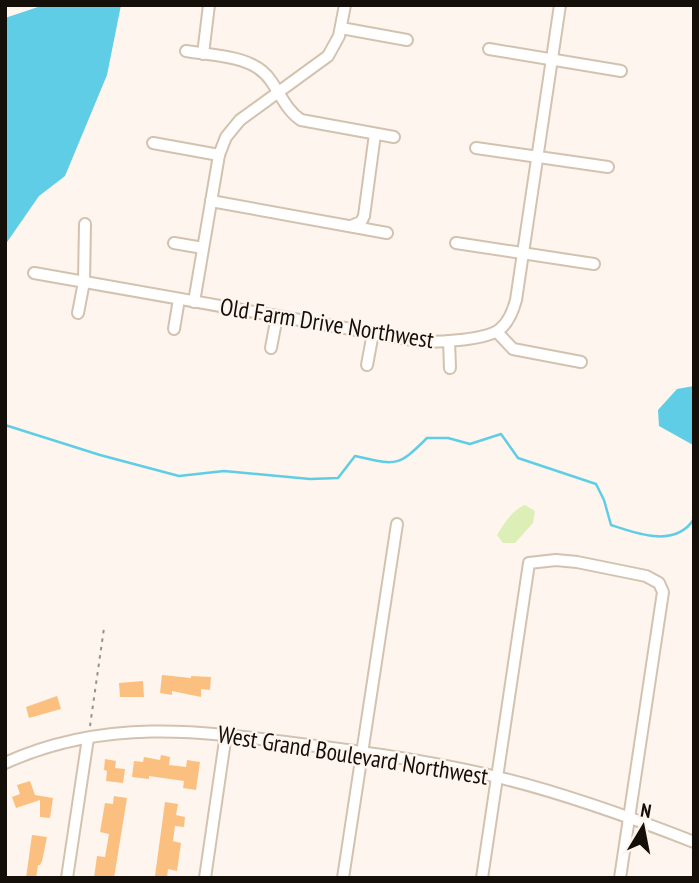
<svg xmlns="http://www.w3.org/2000/svg" width="699" height="883" font-family="'PT Sans Narrow',sans-serif">
	<style>
		.green { fill: #dcefb6 }
		.water { fill: #5fcde5 }
		.lines { fill: none; stroke-linecap: round; stroke-linejoin: round }
		.stream { stroke: #5fcde5; stroke-width: 2.5 }
		.building { fill: #fbc080 }
		.street-casing { stroke: #d3c2b0; stroke-width: 14 }
		.path { stroke: #99928c; stroke-width: 2; stroke-dasharray: 3.5 5; stroke-linecap: butt }
		.street { stroke: #fff; stroke-width: 10 }
		.labels { text-anchor: middle; dominant-baseline: central; stroke-width: 5; stroke-linejoin: round; paint-order: stroke }
		.street-label { font-size: 24px; fill: #150f09; stroke: #fdf5ee }
	</style>
	<rect width="100%" height="100%" fill="#fdf5ee"/>
	<path class="green" d="M 525,505 L 535,511 L 533,523 L 515,543 L 503,543 L 497,535 C 504,524 512,510 525,505 Z"/>
	<g class="water">
		<polygon points="44,5 121,5 107,75 65,176 39,196 5,245 5,18"/>
		<polygon points="694,386 694,472 693,445 659,426 658,410 677,389"/>
	</g>
	<g class="lines">
		<path class="stream" d="M 5,425 L 100,455 L 179,476 L 224,471 L 310,479 L 338,478 L 355,456 C 396,465 397,468 427,438 L 448,438 L 470,444 L 501,434 L 518,458 L 596,484 L 604,500 L 611,525 C 638,534 675,548 694,519"/>
	</g>
	<g class="building">
		<polygon points="162,675 191,678 191,676 211,677 210,690 201,689 201,697 172,691 172,695 160,693"/>
		<polygon points="143,681 144,697 120,697 119,683"/>
		<polygon points="57,696 61,709 29,718 26,707"/>
		<polygon points="161,755 170,757 169,765 186,767 187,760 200,762 196,790 183,788 184,781 149,776 149,779 132,777 134,761 143,762 144,757 160,760"/>
		<polygon points="105,759 116,761 115,768 125,769 123,783 106,781 107,771 104,770"/>
		<polygon points="30,781 35,795 53,798 50,818 40,817 40,800 16,808 12,797 20,794 17,785"/>
		<polygon points="114,796 127,798 114,878 94,878 97,856 105,857 109,834 100,832 105,803 113,804"/>
		<polygon points="165,802 178,804 176,815 185,817 184,827 175,826 173,841 181,843 177,871 168,869 167,878 155,876"/>
		<polygon points="32,835 47,837 45,847 42,861 40,865 38,865 36,878 26,878"/>
	</g>
	<g class="lines">
		<defs>
			<g id="street">
				<polyline points="341,28 407,40"/>
				<polyline points="489,49 621,71"/>
				<path d="M 186,51 C 215,56 254,55 271,81 C 281,95 287,111 301,120 L 394,137"/>
				<polyline points="203,54 209,5"/>
				<polyline points="153,143 219,155"/>
				<polyline points="476,148 608,167"/>
				<polyline points="211,201 387,233"/>
				<polyline points="351,226 361,222 364,216 375,134"/>
				<polyline points="174,243 203,248"/>
				<polyline points="456,243 594,264"/>
				<path d="M 34,273 L 424,342 C 441,342 487,340 500,329 C 509,322 513,311 516,300 L 560,5"/>
				<polyline points="194,302 219,155 226,137 240,120 328,56 339,36 345,5"/>
				<polyline points="78,313 84,282 85,224"/>
				<polyline points="174,329 179,299"/>
				<polyline points="497,332 513,349 581,362"/>
				<polyline points="449,341 450,368"/>
				<polyline points="271,348 277,316"/>
				<polyline points="367,365 373,333"/>
				<path d="M 5,763 C 107,717 202,731 308,745 C 371,753 436,762 497,777 C 564,793 630,817 694,842"/>
				<polyline points="67,878 88,738"/>
				<polyline points="205,878 226,734"/>
				<polyline points="343,878 397,524"/>
				<polyline points="482,878 529,563 556,560 577,562 646,576 659,583 663,592 620,878"/>
			</g>
		</defs>
		<use href="#street" class="street-casing"/>
		<polyline class="path" points="90,726 104,628"/>
		<use href="#street" class="street"/>
	</g>
	<g class="labels">
		<g class="street-label">
			<text transform="translate(327 323) rotate(9)">Old Farm Drive Northwest</text>
			<text transform="translate(353 755) rotate(9)">West Grand Boulevard Northwest</text>
		</g>
	</g>
	<rect width="699" height="883" fill="none" stroke="#150f09" stroke-width="14"/>
	<g transform="translate(643 827) rotate(10)" stroke="#fdf5ee" stroke-width="5" paint-order="stroke">
	<path d="M0-5L12 26L0 18L-12 26Z" fill="#150f09"/>
	<text y="-10" font-size="19" font-weight="bold" text-anchor="middle" fill="#150f09">N</text>
	</g>
</svg>
